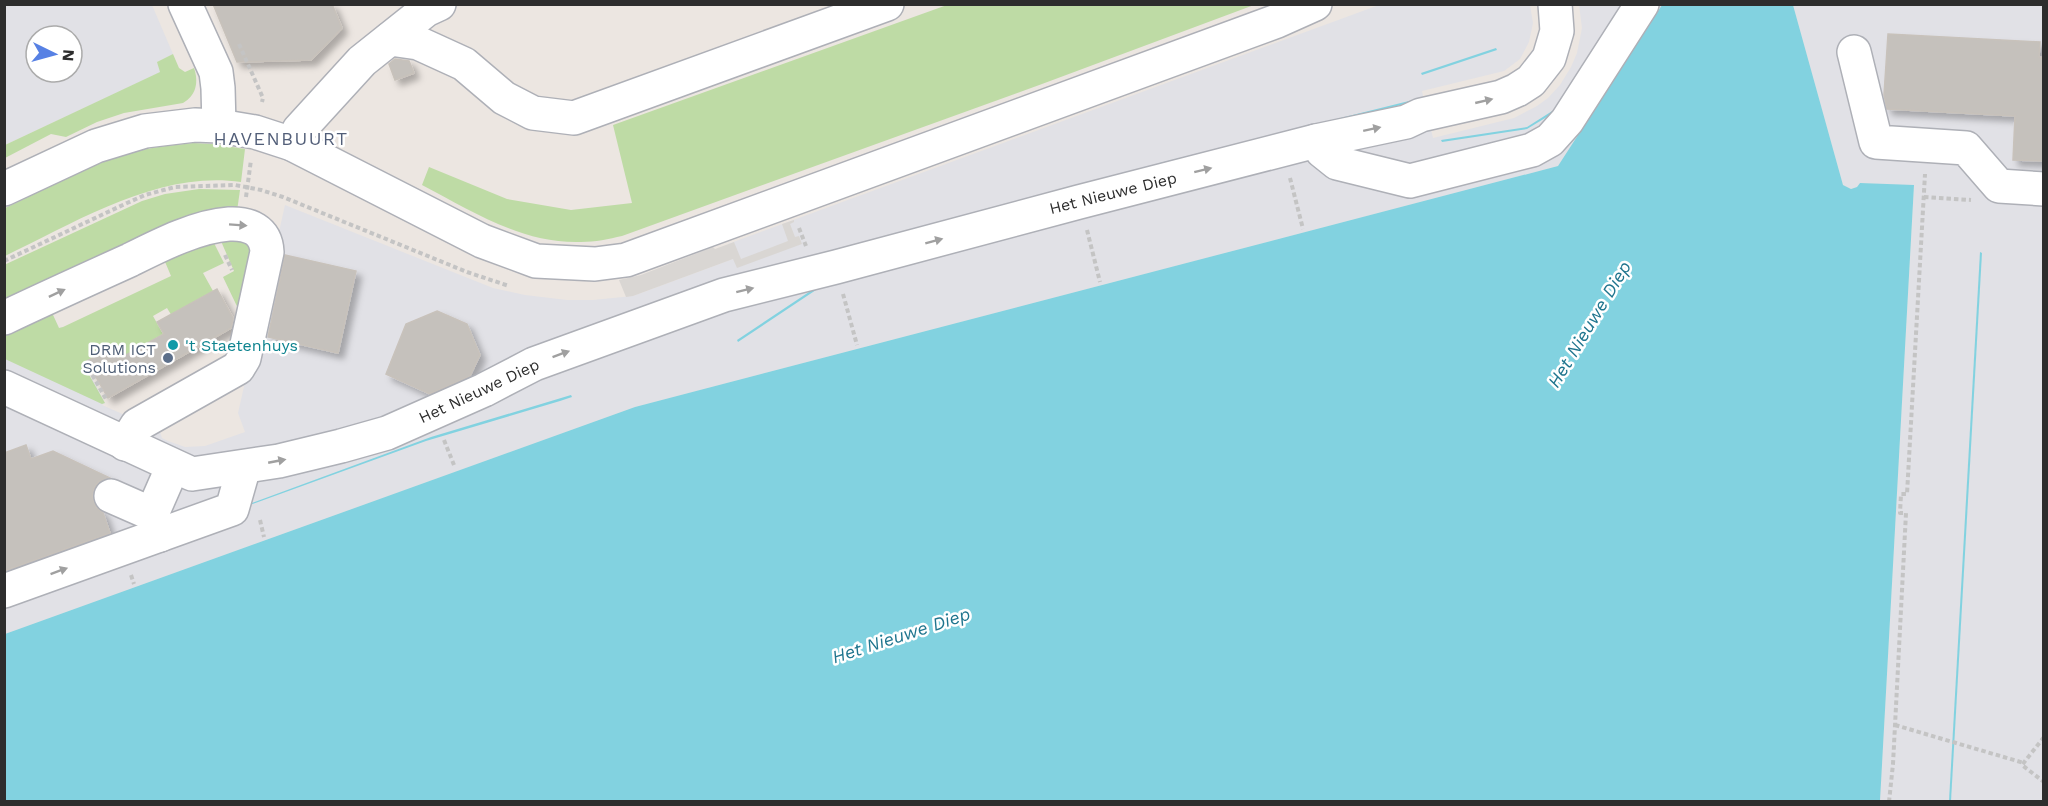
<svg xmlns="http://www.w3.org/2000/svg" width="2048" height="806" font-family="'Work Sans',sans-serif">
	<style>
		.industrial { fill: #e1e1e6; fill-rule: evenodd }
		.green { fill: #bedba5 }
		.plaza { fill: #d9d6d3 }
		.water { fill: #82d2e0 }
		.building { fill: #c5c1bc; stroke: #c8c2bb; stroke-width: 1.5; filter: url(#shadow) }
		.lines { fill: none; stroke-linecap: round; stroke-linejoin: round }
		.minor-casing { stroke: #aeb0b7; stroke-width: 36 }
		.path { stroke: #c4c4c4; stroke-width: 4; stroke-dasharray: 4.5 3; stroke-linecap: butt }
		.minor { stroke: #fff; stroke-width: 33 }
		.oneway { fill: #a0a0a0 }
		.culture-dot { fill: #0f9aa8; stroke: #fff; stroke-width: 2 }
		.service-dot { fill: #5c6f8a; stroke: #fff; stroke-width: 2 }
		.labels { text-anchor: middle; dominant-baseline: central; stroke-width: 5; stroke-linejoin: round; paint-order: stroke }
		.street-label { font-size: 16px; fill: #2d2d2d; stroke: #fff }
		.culture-label { font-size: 16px; fill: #0d838f; stroke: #fff; text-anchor: start }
		.service-label { font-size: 16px; fill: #4e5e75; stroke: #fff; text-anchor: end }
		.neighbourhood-label { font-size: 18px; letter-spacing: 1.5px; fill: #525e78; stroke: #fff }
		.water-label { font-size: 18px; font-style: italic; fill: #1f758e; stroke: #fff }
	</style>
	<defs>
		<filter id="shadow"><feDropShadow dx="5.5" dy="5.5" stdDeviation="3" flood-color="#0004"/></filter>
	</defs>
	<rect width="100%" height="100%" fill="#ece6e1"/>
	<g class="industrial">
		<path d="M 4,5 L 152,5 L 173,54 L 157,62 L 161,72 L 5,145 ZM 36,36 L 72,36 L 72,72 L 36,72 Z"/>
		<polygon points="1379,5 1530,5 1533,23 1529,42 1520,59 1504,71 1422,91 1433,138 1514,118 1537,106 1548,98 1560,85 1571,67 1577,53 1582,28 1579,5 1662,5 1558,166 635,407 5,634 5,312 43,294 59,328 63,327 76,366 93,380 105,403 102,405 127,416 158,426 162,438 168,441 185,447 205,446 245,432 238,413 285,205 493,288 525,295 567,300 593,300 633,296 733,259 728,244"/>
		<polygon points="1793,5 2043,5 2043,801 1880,801 1914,186 1860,183 1857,187 1851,189 1843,185"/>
	</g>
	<g class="green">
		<path d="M 947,5 L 1254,5 L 1042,84 L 622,236 C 609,239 595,242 581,242 C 522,244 472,211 422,185 L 429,167 L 507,199 L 571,210 L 632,203 L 613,125 Z"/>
		<path d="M 173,54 L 179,68 L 185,72 L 194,68 C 199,82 196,96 183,103 L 124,113 L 97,122 L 66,137 L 51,134 L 5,158 L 5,145 L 160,72 L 157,62 Z"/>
		<path d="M 193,143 L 213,144 L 245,149 L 241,182 C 159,170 76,222 5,256 L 5,208 C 49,188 94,161 142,150 C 159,146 176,145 193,143 Z"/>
		<polygon points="199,189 240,190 236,218 5,312 4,265 142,201 165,194"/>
		<polygon points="217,232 254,241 244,321 223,277 234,271"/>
		<polygon points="210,235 224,263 203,273 213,291 188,305 178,326 167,308 153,316 163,334 119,359 87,361 83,364 105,403 102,404 5,359 5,324 48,304 59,328 63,327 171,276 163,257"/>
	</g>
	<polygon class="plaza" points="794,220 794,222 790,224 795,237 799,236 802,244 737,268 733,259 633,296 626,297 619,280 641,275 713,247 715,249 734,242 741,259 788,241 782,224"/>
	<g class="water">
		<polygon points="1662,5 1793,5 1843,185 1851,189 1857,187 1860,183 1914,185 1880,801 5,801 5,634 635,407 1558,166"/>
		<polygon points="1496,48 1497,50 1422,75 1421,73"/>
		<polygon points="1417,99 1417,101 1161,165 1009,236 825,284 738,342 737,340 824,282 1008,234 1160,163"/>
		<polygon points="1568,101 1570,103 1527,129 1442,142 1441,140 1527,127"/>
		<polygon points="1980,252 1982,253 1951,801 1949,801"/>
		<polygon points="571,395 572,397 560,401 426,441 222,515 222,514 431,437"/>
	</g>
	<g class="building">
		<polygon points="213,4 332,4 342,28 311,60 237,62"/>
		<polygon points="1888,34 2040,42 2039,57 2043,58 2043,161 2013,160 2015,116 1887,109 1884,95"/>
		<polygon points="395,59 409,61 414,73 395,80 389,64"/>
		<polygon points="285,255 356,271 338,353 268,337"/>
		<polygon points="217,289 233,318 231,328 108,398 87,361 112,347 119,359 164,334 157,322"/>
		<polygon points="437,311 467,324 480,355 470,376 430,394 386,374 406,324"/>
		<polygon points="26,445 31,459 53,451 110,478 99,481 94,488 92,497 96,507 103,513 110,533 4,571 4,453"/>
	</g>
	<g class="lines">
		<defs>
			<g id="minor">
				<polyline points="185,4 216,72 218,88 219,126"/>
				<polyline points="390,39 418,43 464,64 504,98 533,113 574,118 887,4"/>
				<polyline points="1854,52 1876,142 1966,148 1999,186 2044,189"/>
				<polyline points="1316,141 1322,151 1337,163 1410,181 1532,150 1550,140 1567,121 1642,4"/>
				<polyline points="292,144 299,130 362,61 426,10 439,4"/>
				<polyline points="4,189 96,146 145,131 195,125 219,126 255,132 292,144 482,241 536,261 595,264 626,260 1277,21 1315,4"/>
				<path d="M 4,318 C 46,298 88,279 130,260 C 158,246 197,226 229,224 C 249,223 266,230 267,252 L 244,358 L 238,368 L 137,425 L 125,444"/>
				<polyline points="4,387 192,474 279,461 341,446 387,433 484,390 534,364 724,295 836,267 1079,202 1316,141 1406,122 1421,115 1501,97 1517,90 1531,81 1549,58 1557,31 1555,4"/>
				<polyline points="111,496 152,514"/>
				<polyline points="160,535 152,514 173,466"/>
				<polyline points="4,591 232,509 244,467"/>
			</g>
		</defs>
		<use href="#minor" class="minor-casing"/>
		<g class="path">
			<polyline points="239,44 263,98 262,102"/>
			<polyline points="1290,178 1303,229"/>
			<polyline points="246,197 251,160"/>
			<polyline points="1924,197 1971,200"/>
			<polyline points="799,228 806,246"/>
			<polyline points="1087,230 1100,282"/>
			<polyline points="225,255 232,270"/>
			<polyline points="4,261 127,203 145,195 175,187 235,185 261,190 283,197 467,272 509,286"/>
			<polyline points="843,294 857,345"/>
			<polyline points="85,362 107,401"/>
			<polyline points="444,440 454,465"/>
			<polyline points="260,520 264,537"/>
			<polyline points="131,575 134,584"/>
			<polyline points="1895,725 2024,763"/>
			<polyline points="2044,737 2022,765 2044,782"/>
			<polyline points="1889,802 1893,764 1906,513 1900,513 1901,494 1907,494 1925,174"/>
		</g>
		<use href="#minor" class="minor"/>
	</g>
	<defs><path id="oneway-solid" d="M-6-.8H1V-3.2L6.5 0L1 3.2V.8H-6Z" transform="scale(1.5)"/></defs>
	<g class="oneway">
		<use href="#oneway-solid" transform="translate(1484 101) rotate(-13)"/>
		<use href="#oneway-solid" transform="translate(1372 129) rotate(-12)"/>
		<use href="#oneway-solid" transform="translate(1203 170) rotate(-14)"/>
		<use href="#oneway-solid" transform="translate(238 225) rotate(4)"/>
		<use href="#oneway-solid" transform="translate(934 241) rotate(-15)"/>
		<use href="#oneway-solid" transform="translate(745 290) rotate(-14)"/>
		<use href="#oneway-solid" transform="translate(57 293) rotate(-25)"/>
		<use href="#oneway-solid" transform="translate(561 354) rotate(-20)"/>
		<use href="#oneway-solid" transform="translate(277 461) rotate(-11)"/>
		<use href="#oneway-solid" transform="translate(59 571) rotate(-20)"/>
	</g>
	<circle class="culture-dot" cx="173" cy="345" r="6"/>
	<circle class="service-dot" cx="168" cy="358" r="6"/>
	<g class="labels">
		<g class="street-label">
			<text transform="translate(1113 193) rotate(-14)">Het Nieuwe Diep</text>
			<text transform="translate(479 391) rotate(-25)">Het Nieuwe Diep</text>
		</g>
		<g class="culture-label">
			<text x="185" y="345">'t Staetenhuys</text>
		</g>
		<g class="service-label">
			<text x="156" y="349">DRM ICT<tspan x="156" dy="18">Solutions</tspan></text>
		</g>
		<g class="neighbourhood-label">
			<text x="281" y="138">HAVENBUURT</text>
		</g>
		<g class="water-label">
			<text transform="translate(1589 324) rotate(-59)">Het Nieuwe Diep</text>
			<text transform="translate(901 635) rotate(-18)">Het Nieuwe Diep</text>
		</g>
	</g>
	<rect width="2048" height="806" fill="none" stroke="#2d2d2d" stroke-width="12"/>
	<g transform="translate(54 54) rotate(95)"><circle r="28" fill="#ffffff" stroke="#ababab" stroke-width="1.5"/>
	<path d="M0-4.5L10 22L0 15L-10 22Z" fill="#5781e4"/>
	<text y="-9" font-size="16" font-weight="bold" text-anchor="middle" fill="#2d2d2d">N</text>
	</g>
</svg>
